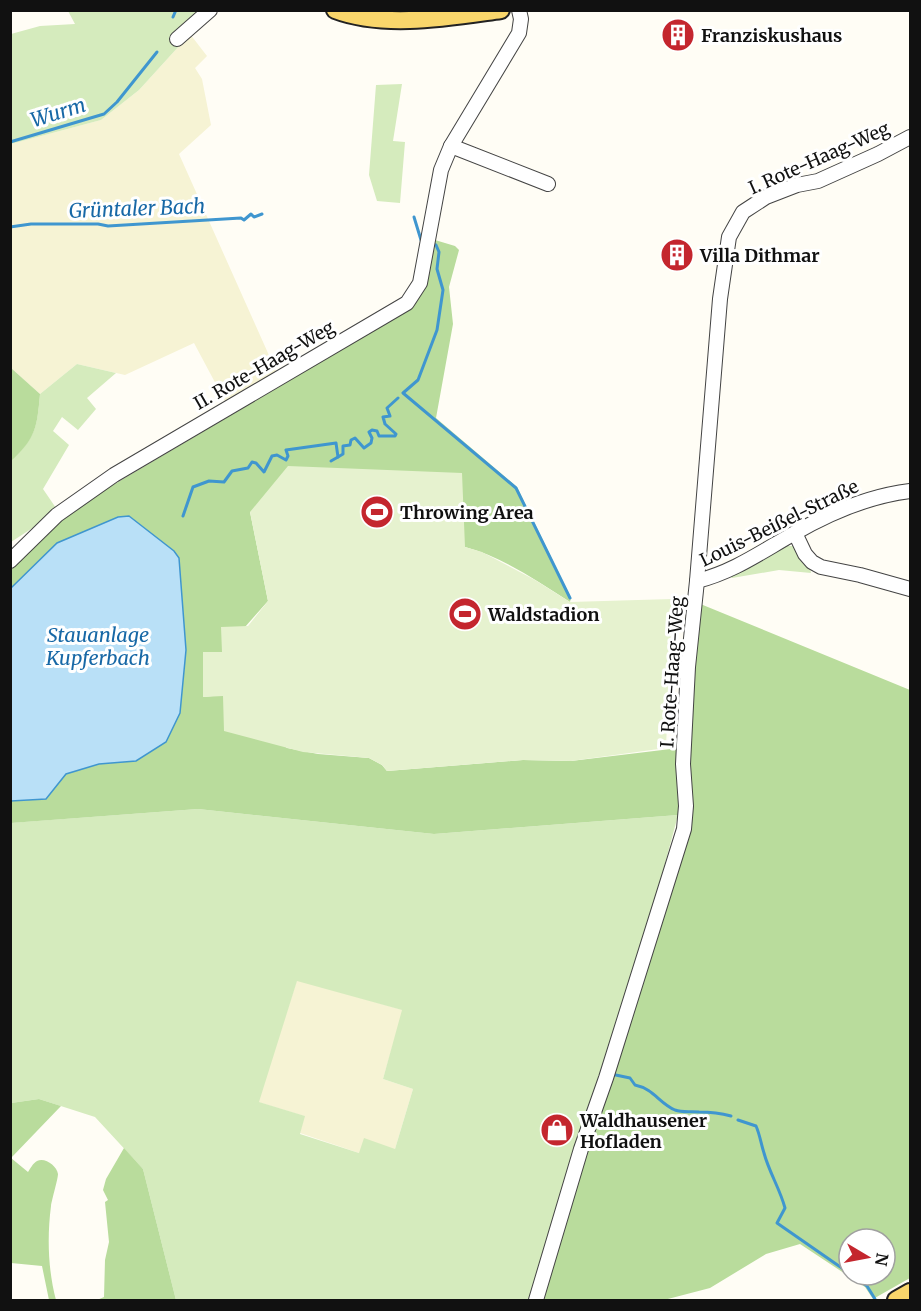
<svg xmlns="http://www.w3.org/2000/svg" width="921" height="1311" font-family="Merriweather,serif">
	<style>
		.farmland { fill: #f6f3d4 }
		.green { fill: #d5ebbd; fill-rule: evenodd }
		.forest { fill: #b9dc9c; fill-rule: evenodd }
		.pitch { fill: #e6f2cf }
		.water { fill: #b9e0f7; stroke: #3f96cf; stroke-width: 1.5 }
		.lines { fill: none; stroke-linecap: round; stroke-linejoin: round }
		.stream { stroke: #3f96cf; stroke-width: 3 }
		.minor-casing { stroke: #444; stroke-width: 16 }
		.major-casing { stroke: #222; stroke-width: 20 }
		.minor { stroke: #fff; stroke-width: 14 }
		.major { stroke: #f9d66b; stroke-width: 16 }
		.labels { text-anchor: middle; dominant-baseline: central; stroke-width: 6; stroke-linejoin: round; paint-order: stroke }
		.poi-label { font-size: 18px; font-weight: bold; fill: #111; stroke: #fff; text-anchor: start }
		.street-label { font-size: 18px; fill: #111; stroke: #fff }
		.water-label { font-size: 20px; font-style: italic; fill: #1768a6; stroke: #fff }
	</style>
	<rect width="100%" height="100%" fill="#fffdf5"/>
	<g class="farmland">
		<polygon points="190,34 207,56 195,68 202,79 211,125 179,154 276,371 226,403 194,343 125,375 77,364 40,394 11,368 11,144 101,120 139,90"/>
		<polygon points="297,980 403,1010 383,1079 413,1089 395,1149 359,1153 300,1133 304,1116 258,1102"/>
	</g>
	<g class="green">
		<polygon points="68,11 204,11 190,34 139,90 101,120 11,144 11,34 40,26 75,24"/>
		<polygon points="402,84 393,141 405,142 400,203 377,201 369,175 376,85"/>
		<path d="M 77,364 L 116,373 L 87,398 L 96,409 L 78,430 L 62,417 L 53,431 L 69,445 L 43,489 L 56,508 L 34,527 L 11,542 L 10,461 C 36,438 37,427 40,394 Z"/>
		<path d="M 785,546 L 793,546 C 800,553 810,563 811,573 L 779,570 L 732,578 L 730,576 Z"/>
		<path d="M 198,809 L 434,834 L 678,815 L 649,924 L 531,1300 L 176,1300 L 143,1169 L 95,1117 L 39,1099 L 11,1103 L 10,823 ZM 297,981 L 402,1010 L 383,1079 L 413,1089 L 395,1149 L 364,1138 L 359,1153 L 300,1134 L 305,1116 L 259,1102 Z"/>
	</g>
	<g class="forest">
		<path d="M 435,240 L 455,246 L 459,250 L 449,287 L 453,324 L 436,418 L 517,487 L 571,598 L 570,602 C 537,581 503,557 465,547 L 250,512 L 268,601 L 223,652 L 203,697 L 223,695 L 287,748 L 318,754 L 369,758 L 382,765 L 387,771 L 523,760 L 571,761 L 679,748 L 681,805 L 678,815 L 434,834 L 198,809 L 11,823 L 11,801 L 46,799 L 66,774 L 99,764 L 136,761 L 174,551 L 129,516 L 11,588 L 11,570 L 64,514 L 412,308 L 427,285 Z"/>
		<path d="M 11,368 L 40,394 C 37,427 36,438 11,461 Z"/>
		<path d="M 698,603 L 910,690 L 910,1278 L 873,1299 L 865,1287 L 800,1244 L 766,1254 L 710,1288 L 664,1300 L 541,1300 L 690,821 L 687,747 ZM 849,1239 L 885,1239 L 885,1275 L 849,1275 Z"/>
		<path d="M 39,1099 L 61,1106 L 11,1158 L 28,1172 C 30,1169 33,1163 37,1161 C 45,1157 57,1166 58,1174 C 58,1179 52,1199 51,1206 C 47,1237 48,1270 56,1300 L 49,1300 L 42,1266 L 11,1263 L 11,1103 Z"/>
		<polygon points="124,1148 143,1169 176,1300 97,1300 104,1297 105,1260 109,1242 105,1202 108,1200 103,1190 106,1179"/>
	</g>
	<polygon class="pitch" points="288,466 462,473 465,547 482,552 535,580 570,602 672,599 666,748 571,761 523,760 387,771 382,765 369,758 303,752 224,731 223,696 203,697 203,652 222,652 221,627 248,626 268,601 250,512"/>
	<polygon class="water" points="129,516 174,551 179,558 186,650 180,713 166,742 136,761 99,764 66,774 46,799 11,801 11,588 57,543 118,517"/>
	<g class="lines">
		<g class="stream">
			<polyline points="173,17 176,10"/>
			<polyline points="10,142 104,114 117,102 157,52"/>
			<polyline points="414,217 421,240 425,241"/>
			<polyline points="10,227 31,224 98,224 108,226 241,218 244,220 251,214 254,217 262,214"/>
			<polyline points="431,244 436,245 439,252 437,269 443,290 437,330 418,380 403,393 516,488 570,598"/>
			<polyline points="331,461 338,457"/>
			<polyline points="183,516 193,487 209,481 224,482 232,471 248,468 252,462 256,463 264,472 272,456 277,455 286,460 288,456 286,450 336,443 338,457 343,454 343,446 350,445 351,440 355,438 364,448 371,443 372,438 369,432 372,430 377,431 379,436 395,436 396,434 385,424 383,417 390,416 387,408 398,398"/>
			<path d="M 611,1074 L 630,1078 L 635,1085 C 654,1089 659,1103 675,1110 C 683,1113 691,1111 699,1112 C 709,1112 720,1113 731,1116"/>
			<path d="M 738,1120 L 756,1126 C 760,1135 761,1144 764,1153 C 769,1172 780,1189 785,1208 L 777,1223 L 849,1273"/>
			<polyline points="852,1275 867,1286 875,1299"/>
		</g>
		<defs>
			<g id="minor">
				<polyline points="177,39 210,10"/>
				<polyline points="451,146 548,184"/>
				<polyline points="795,533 805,554 812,562 821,567 860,575 910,589"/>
				<polyline points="10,561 57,515 114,475 407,303 420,283 441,170 451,146 519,33 521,19 519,10"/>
				<path d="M 697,581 C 733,572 761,552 793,534 C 829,513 869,496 910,491"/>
				<polyline points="536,1300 581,1149 606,1078 684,829 686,806 683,764 688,667 697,581 720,299 729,237 743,212 766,197 797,185 818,181 878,154 910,137"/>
			</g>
			<g id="major">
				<path d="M 335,10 C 385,29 450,17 501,10"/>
				<polyline points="896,1300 910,1292"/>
			</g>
		</defs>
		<use href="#minor" class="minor-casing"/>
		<use href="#major" class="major-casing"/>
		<use href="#minor" class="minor"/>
		<use href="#major" class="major"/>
	</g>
	<defs>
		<symbol id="building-disc" viewBox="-11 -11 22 22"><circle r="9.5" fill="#c4262e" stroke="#fff"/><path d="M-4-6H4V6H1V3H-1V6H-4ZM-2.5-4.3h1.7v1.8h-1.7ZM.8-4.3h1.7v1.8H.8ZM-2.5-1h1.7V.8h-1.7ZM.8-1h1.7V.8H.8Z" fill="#fff"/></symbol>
		<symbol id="stadium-disc" viewBox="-11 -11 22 22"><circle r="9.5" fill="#c4262e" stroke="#fff"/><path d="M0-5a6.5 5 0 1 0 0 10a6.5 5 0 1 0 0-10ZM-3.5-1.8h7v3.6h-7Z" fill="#fff"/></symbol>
		<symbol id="shop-disc" viewBox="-11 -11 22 22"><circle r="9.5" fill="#c4262e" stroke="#fff"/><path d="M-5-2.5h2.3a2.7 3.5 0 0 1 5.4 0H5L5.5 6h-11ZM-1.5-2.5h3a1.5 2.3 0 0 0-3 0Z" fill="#fff"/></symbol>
	</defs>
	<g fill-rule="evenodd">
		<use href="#building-disc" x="659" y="16" width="38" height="38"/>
		<use href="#building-disc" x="658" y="236" width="38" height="38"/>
		<use href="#stadium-disc" x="358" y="493" width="38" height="38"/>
		<use href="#stadium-disc" x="446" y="595" width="38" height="38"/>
		<use href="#shop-disc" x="538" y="1111" width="38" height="38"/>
	</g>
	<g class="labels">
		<g class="poi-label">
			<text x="701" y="35">Franziskushaus</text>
			<text x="700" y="255">Villa Dithmar</text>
			<text x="400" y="512">Throwing Area</text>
			<text x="488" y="614">Waldstadion</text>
			<text x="580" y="1120">Waldhausener<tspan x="580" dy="21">Hofladen</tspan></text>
		</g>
		<g class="street-label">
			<text transform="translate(819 158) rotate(-24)">I. Rote-Haag-Weg</text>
			<text transform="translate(264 365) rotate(-30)">II. Rote-Haag-Weg</text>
			<text transform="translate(779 523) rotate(-26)">Louis-Beißel-Straße</text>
			<text transform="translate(672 672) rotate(-86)">I. Rote-Haag-Weg</text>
		</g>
		<g class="water-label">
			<text transform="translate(58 112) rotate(-17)">Wurm</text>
			<text transform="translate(137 208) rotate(-2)">Grüntaler Bach</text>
			<text x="98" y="634">Stauanlage<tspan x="98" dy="23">Kupferbach</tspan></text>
		</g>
	</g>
	<rect width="921" height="1311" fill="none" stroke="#111111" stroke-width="24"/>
	<g transform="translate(867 1257) rotate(100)"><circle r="28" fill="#ffffff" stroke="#a0a0a0" stroke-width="1.5"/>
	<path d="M0-4.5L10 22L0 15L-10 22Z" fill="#c4262e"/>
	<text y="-9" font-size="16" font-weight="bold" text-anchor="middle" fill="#111111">N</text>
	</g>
</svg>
